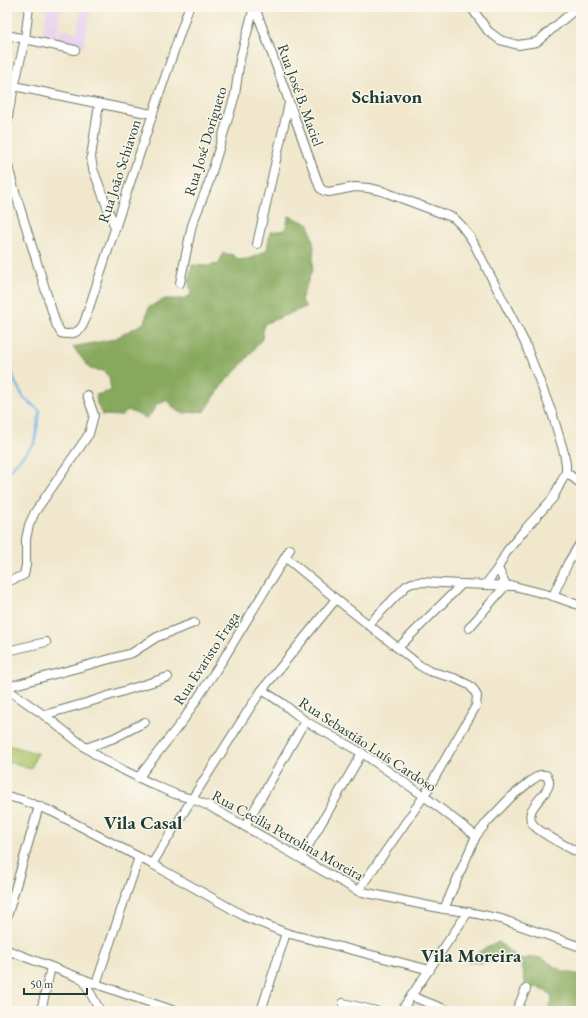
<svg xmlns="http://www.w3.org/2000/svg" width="588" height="1018" font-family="'EB Garamond',serif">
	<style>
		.built { fill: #e9d2ed }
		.green { fill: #aac369; stroke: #64804e }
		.forest { fill: #87a95d; stroke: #537348 }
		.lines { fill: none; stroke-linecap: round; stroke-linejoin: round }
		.stream { stroke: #70b8e8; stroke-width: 2.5 }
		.minor-casing { stroke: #687869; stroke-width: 10 }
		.minor { stroke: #fff; stroke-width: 8 }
		.labels { text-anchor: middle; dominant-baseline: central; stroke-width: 3; stroke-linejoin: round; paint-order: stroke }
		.street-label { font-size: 15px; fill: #1f3d34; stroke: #fbf7ec }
		.district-label { font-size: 19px; font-weight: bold; fill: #1f3d34; stroke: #fbf7ec }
	</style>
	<rect width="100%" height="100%" fill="#fbf7ec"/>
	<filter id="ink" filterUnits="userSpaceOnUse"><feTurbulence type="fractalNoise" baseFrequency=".025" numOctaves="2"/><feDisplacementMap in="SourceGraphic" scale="8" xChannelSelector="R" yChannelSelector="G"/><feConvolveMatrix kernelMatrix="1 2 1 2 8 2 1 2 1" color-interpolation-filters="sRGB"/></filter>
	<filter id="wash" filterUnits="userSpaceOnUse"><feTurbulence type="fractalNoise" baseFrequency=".012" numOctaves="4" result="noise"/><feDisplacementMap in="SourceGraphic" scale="16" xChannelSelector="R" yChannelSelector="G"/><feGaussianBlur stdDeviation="0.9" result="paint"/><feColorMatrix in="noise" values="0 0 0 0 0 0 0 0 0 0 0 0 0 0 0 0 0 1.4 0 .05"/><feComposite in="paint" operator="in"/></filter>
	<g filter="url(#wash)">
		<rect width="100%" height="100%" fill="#f0e7cc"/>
		<g class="built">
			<polygon points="47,7 61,7 55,43 41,41"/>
			<polygon points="82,7 92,7 83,47 57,42 60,29 77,32"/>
		</g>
		<polygon class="green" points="8,745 37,753 31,769 7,762 7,748"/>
		<g class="forest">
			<polygon points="289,216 309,224 314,247 312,270 301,300 306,307 264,324 262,339 244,362 223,384 205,411 183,413 177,411 166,400 157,404 151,414 146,418 128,410 121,416 102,415 97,404 96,395 111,391 109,377 103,371 90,369 73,347 114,339 144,323 149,307 165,299 183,299 191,295 189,282 192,265 207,266 219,264 223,253 233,255 239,260 252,258 267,250 270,232 285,230"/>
			<path d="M 499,942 L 508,950 L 522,960 C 539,952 546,962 559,969 C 566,973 574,973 581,975 L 581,1011 L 547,1011 L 552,1001 L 551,995 L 545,991 L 537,987 L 526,989 L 522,965 L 507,961 L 479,963 L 467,961 L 482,950 Z"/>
		</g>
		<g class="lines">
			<polyline class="stream" points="7,357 15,382 24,398 40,411 34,444 7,473"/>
		</g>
	</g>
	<g filter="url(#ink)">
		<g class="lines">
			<defs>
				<g id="minor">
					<polyline points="255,7 320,188 324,191 329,192 355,187 368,188 382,191 454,218 461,225 472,240 525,343 553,416 564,453 566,464 566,472 553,498 526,528 507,551 498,568 485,585"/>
					<polyline points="471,7 488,31 500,40 518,45 537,42 578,7"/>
					<polyline points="7,35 75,50"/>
					<polyline points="14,86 91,102 152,114"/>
					<polyline points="99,104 91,157 93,169 115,228"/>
					<polyline points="7,126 9,110 25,39 29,7"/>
					<path d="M 7,162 L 13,185 L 56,324 L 61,333 C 67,335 75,334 80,329 C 82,327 84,323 85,320 L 157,101 L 189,7"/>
					<polyline points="257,244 289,103"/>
					<polyline points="180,283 192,225 209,182 235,95 240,59 254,7"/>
					<polyline points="566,472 581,484"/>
					<polyline points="285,557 336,599 398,648 419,665 429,671 454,678 469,685 474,690 477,696 476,706 424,796 358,891"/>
					<polyline points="7,582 24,575 26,565 26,539 29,525 35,512 89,434 94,415 87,395"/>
					<polyline points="553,596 568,563 581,542"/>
					<polyline points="368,625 406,586 412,583 420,582 462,584 514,586 553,596 581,606"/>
					<polyline points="469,628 506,585 498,568"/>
					<polyline points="398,648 462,584"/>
					<polyline points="7,651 46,642"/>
					<polyline points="7,687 132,653 157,637 194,623"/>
					<polyline points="7,689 44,715 86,748 102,759 121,769 154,785 175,794 192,799 209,806 358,891 405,901 444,909 468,912 501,919 581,947"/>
					<polyline points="262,690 282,703 305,721 362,753 424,796 476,836"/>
					<polyline points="44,715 86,703 168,677"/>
					<polyline points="86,748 114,738 145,722"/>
					<polyline points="138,778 184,719 224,658 290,549"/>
					<polyline points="7,796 22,800 53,812 152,864 246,917 286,933 430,970"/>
					<polyline points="245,826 305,721"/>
					<polyline points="301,858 362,753"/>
					<polyline points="152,864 192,799 251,706 262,690 336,599"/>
					<path d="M 444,909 L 476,836 L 488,821 L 511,797 L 532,780 L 540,775 L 546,775 C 560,791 522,804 532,823 C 537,832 570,848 581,854"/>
					<polyline points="7,917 39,806"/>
					<polyline points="7,950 96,984 175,1011"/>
					<polyline points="83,979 100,1011"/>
					<polyline points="96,984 139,857"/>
					<polyline points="411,996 449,1011"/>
					<polyline points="343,1003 376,1011"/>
					<polyline points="41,1011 51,967"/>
					<polyline points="261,1011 286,933"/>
					<polyline points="401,1011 468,912"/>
					<polyline points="516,1011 526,989"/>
				</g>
			</defs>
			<use href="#minor" class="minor-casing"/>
			<use href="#minor" class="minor"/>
		</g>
	</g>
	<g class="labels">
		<g class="street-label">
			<text transform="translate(301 95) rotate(70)">Rua José B. Maciel</text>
			<text transform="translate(205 141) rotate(-73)">Rua José Dorigueto</text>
			<text transform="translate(119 171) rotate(-72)">Rua João Schiavon</text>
			<text transform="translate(206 658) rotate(-57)">Rua Evaristo Fraga</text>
			<text transform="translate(368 744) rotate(33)">Rua Sebastião Luís Cardoso</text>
			<text transform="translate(288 835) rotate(29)">Rua Cecilia Petrolina Moreira</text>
		</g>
		<g class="district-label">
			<text x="387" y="96">Schiavon</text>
			<text x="143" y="822">Vila Casal</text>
			<text x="471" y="955">Vila Moreira</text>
		</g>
	</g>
	<rect width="588" height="1018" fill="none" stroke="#fbf7ec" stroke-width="24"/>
	<path d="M24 988v6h63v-6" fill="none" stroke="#1f3d34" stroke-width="2"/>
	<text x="30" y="988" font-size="12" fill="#1f3d34" stroke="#fbf7ec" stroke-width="3" paint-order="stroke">50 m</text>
</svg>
